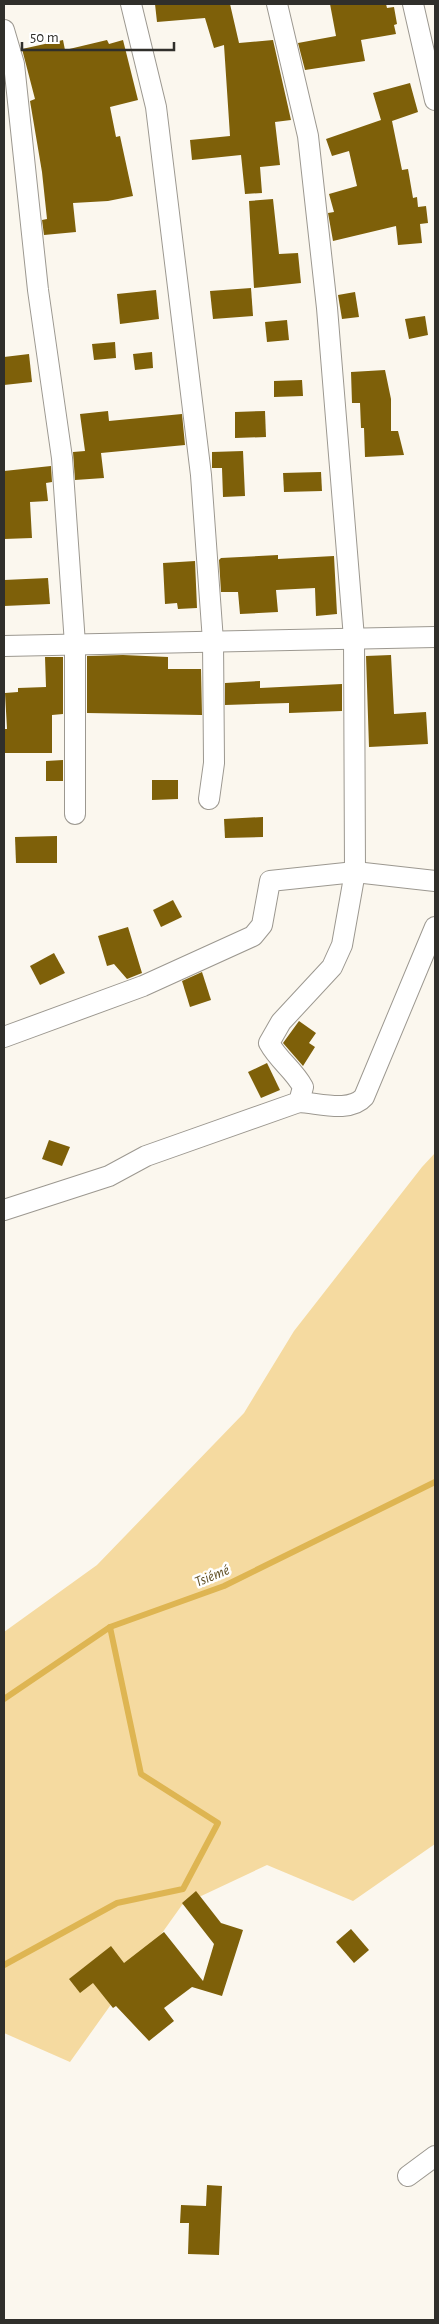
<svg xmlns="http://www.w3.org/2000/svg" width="439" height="2324" font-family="'Alegreya Sans',sans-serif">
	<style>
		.green { fill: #f5daa0 }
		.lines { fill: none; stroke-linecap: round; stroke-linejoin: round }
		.stream { stroke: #deb552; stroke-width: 6 }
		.building { fill: #7e6009 }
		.minor-casing { stroke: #9c9890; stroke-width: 22 }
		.minor { stroke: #fff; stroke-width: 20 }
		.labels { text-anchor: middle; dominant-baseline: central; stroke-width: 5; stroke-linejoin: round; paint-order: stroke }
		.water-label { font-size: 15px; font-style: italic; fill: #604f26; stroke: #fff }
	</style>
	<rect width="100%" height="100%" fill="#fbf7ee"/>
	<polygon class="green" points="435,1153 435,1844 353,1901 267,1865 182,1905 70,2062 4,2033 4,1632 97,1565 244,1413 294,1331 422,1167"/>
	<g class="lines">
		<g class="stream">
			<polyline points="4,1699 110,1627 224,1586 435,1482"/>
			<polyline points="4,1965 117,1903 183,1889 218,1823 141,1774 110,1627"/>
		</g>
	</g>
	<g class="building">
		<polygon points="155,4 230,4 239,43 273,40 291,120 275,122 280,165 260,167 262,193 245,194 241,155 192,160 190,140 230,136 224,45 214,48 205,18 157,22"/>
		<polygon points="330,4 386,4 387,8 394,7 397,24 394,25 396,34 361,40 365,61 305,70 298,43 336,36"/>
		<polygon points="63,40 65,50 107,40 109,44 123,40 138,100 110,107 116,137 120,136 133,196 108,201 73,203 76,232 44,235 42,220 47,219 42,172 30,101 35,99 22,49"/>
		<polygon points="410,83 418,112 392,121 402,170 408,169 413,198 417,197 418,207 426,206 428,223 420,224 422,243 398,245 396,226 333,241 328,213 334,212 329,194 357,186 349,151 332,156 326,139 381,120 373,93"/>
		<polygon points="273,199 279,254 298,253 301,283 254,288 249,201"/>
		<polygon points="251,288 253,316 213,319 210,291"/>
		<polygon points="156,290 159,319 120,324 117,294"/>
		<polygon points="355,292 359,317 342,319 338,295"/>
		<polygon points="425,316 428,335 409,339 405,319"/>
		<polygon points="287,320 289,340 267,342 265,322"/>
		<polygon points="115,342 116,358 94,360 92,344"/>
		<polygon points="152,352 153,368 135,370 133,354"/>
		<polygon points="29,354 32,382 4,385 4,357"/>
		<polygon points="385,370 391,399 391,431 398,431 404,455 365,457 364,428 361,428 360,403 352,403 351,372"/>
		<polygon points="302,380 303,396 274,397 274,381"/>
		<polygon points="108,411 109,421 182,414 185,445 101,453 104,478 75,480 73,452 85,451 80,414"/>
		<polygon points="265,411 266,437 235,438 235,412"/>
		<polygon points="243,451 245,496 223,497 222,468 212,468 212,452"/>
		<polygon points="51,466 52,482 46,483 48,501 30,502 32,538 4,539 4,471"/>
		<polygon points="321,472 322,491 284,492 283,473"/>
		<polygon points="278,555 278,559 334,556 337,614 316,616 315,588 276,590 278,612 240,614 238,592 221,592 219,560 221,558"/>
		<polygon points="195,561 197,608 178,609 177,603 165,604 163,563"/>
		<polygon points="48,578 50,604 4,606 4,580"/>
		<polygon points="123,655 168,657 168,669 201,669 202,715 87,713 87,656"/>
		<polygon points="391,655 394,714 426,712 428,744 369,747 366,656"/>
		<polygon points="45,657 63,657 63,714 52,715 52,753 4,753 4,729 7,729 5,693 18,692 18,688 46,687"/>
		<polygon points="260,681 260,688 342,684 342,711 289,713 289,703 225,705 225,683"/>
		<polygon points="63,760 63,781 46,781 46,761"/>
		<polygon points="152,780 178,780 178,799 152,800"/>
		<polygon points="263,817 263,837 225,838 224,819"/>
		<polygon points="57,836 57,863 16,863 15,837"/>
		<polygon points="173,900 182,917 161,927 153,910"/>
		<polygon points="128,927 142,973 127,979 114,964 107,966 98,936"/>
		<polygon points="54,953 65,973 40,985 30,966"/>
		<polygon points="202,972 211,1000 190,1007 182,981"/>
		<polygon points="299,1021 316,1033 309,1043 315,1047 303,1066 283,1043"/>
		<polygon points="267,1063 280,1090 261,1098 248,1072"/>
		<polygon points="49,1140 70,1147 62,1166 42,1159"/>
		<polygon points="196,1891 221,1923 243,1930 222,1996 192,1987 164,2008 174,2021 149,2041 116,2006 113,2008 93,1983 80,1993 69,1979 111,1946 124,1963 164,1932 203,1981 214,1944 182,1903"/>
		<polygon points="351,1929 369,1950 354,1963 336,1942"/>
		<polygon points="207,2185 222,2186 219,2255 188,2254 189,2223 180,2223 181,2205 206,2206"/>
	</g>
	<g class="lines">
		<defs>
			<g id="minor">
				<polyline points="131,4 156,107 201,475 213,641 214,763 209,799"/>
				<polyline points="413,4 435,100"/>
				<polyline points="4,30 14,64 38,290 62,458 75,644 75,814"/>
				<polyline points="4,646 435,637"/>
				<polyline points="4,1037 143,986 253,936 262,925 270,881 355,872 435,881"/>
				<path d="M 299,1102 C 319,1103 350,1113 364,1097 L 435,927"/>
				<path d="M 4,1210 L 109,1176 L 146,1156 L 299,1102 L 303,1087 C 293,1069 279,1061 269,1043 L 281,1022 L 332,967 L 342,945 L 355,872 L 354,638 L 327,308 L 308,136 L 277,4"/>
				<polyline points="408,2176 435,2156"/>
			</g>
		</defs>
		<use href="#minor" class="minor-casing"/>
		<use href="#minor" class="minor"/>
	</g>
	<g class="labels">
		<g class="water-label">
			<text transform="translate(212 1576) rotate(-22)">Tsiémé</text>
		</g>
	</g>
	<rect width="439" height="2324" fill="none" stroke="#302f2b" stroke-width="10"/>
	<path d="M22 42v8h152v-8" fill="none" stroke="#302f2b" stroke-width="2.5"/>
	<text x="30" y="42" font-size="15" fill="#302f2b" stroke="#ffffff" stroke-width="4" paint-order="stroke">50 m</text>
</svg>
